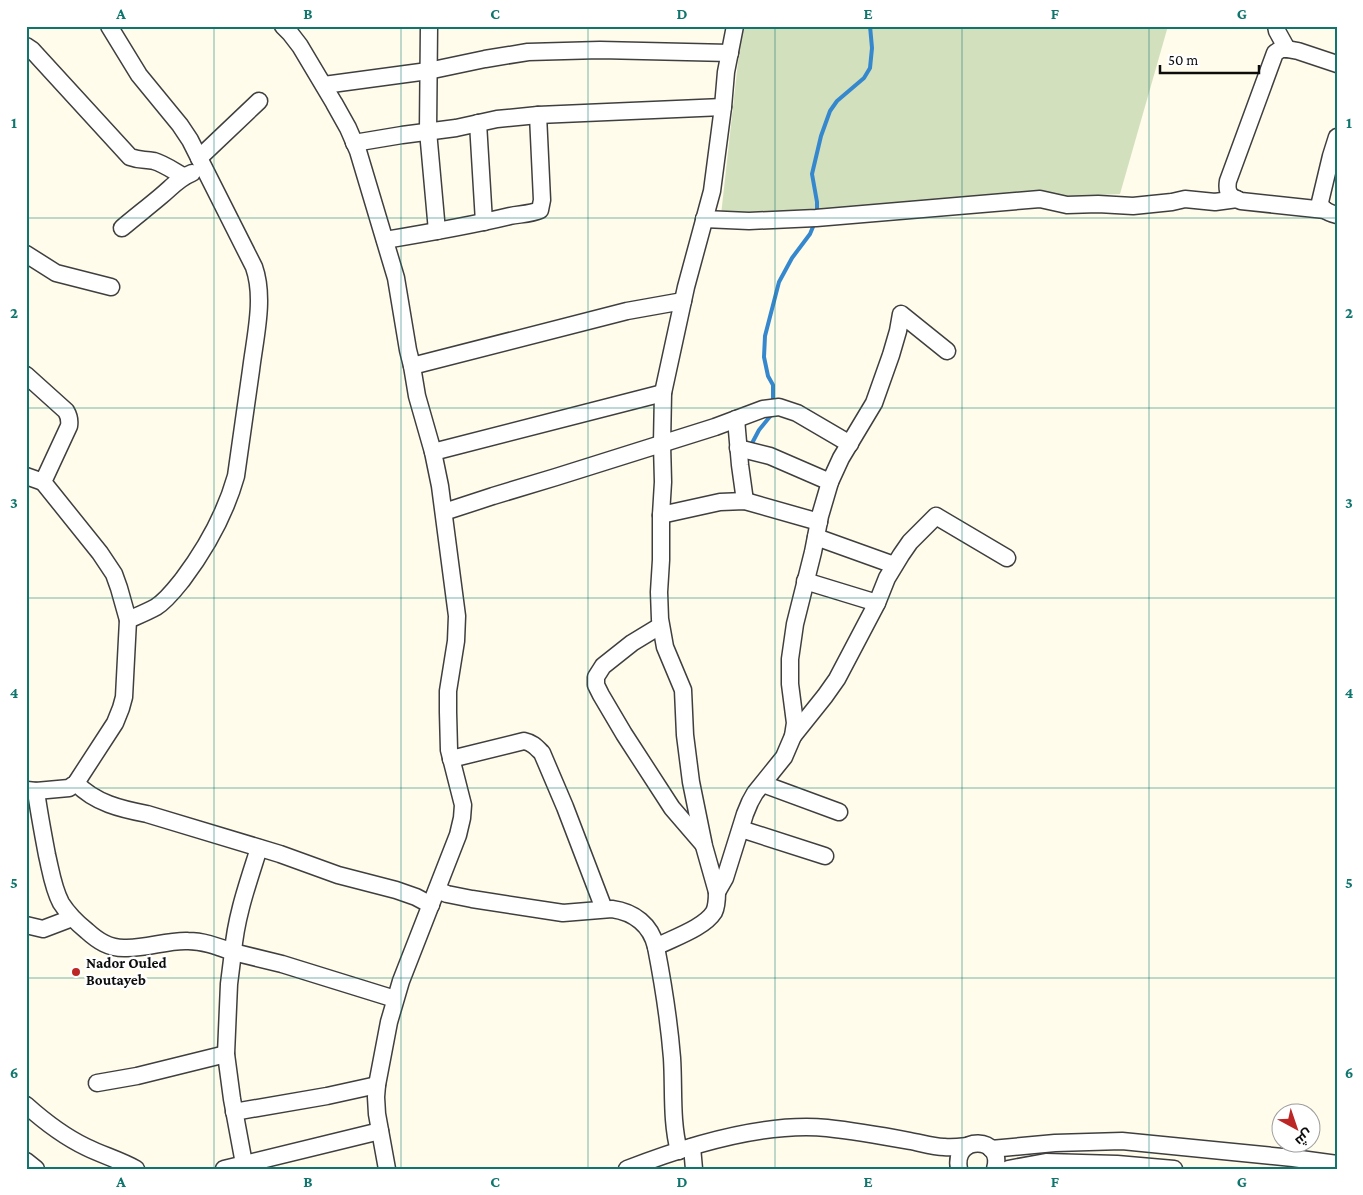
<svg xmlns="http://www.w3.org/2000/svg" width="1363" height="1195" font-family="'Crimson Pro',Cairo,serif">
	<style>
		.cemetery { fill: #d3e0bd }
		.lines { fill: none; stroke-linecap: round; stroke-linejoin: round }
		.stream { stroke: #3688ce; stroke-width: 4 }
		.minor-casing { stroke: #3f3f3f; stroke-width: 19 }
		.minor { stroke: #fff; stroke-width: 16 }
		.grid { fill: none; stroke: #0f766e; stroke-width: 1; stroke-opacity: 0.55 }
		.poi-dot { fill: #bc2624; stroke: #fff; stroke-width: 2 }
		.labels { text-anchor: middle; dominant-baseline: central; stroke-width: 5; stroke-linejoin: round; paint-order: stroke }
		.poi-label { font-size: 15px; font-weight: bold; fill: #0c0c0c; stroke: #fff; text-anchor: start }
		.neatline { fill: none; stroke: #0f766e; stroke-width: 2 }
		.grid-label { font-size: 16px; text-anchor: middle; font-weight: bold; fill: #0f766e }
	</style>
	<rect width="100%" height="100%" fill="#fffceb"/>
	<polygon class="cemetery" points="742,26 1168,26 1120,194 721,215"/>
	<g class="lines">
		<g class="stream">
			<polyline points="817,213 817,202 812,174 821,136 830,111 837,101 864,78 870,68 872,48 870,26"/>
			<polyline points="773,404 773,385 768,376 764,357 765,336 779,282 792,258 810,234 815,222"/>
			<polyline points="750,447 759,430 772,414"/>
		</g>
		<defs>
			<g id="minor">
				<path d="M 109,26 L 139,75 L 180,125 L 190,140 L 254,267 C 265,298 255,337 251,370 C 246,405 241,441 236,476 C 225,515 207,547 183,579 C 175,589 167,600 156,607 C 147,612 137,616 128,620"/>
				<polyline points="283,26 290,33 300,46 334,103 348,128 358,151 396,278 408,350 412,366 417,396 433,452 440,486 457,616 456,641 448,691 448,712 449,750 463,805 462,818 458,835 401,981 389,1022 377,1085 376,1097 377,1114 387,1169"/>
				<polyline points="429,26 428,131 437,231"/>
				<polyline points="1276,26 1277,31 1287,49"/>
				<path d="M 26,46 L 32,50 L 130,157 C 141,161 144,159 154,161 C 164,164 174,171 183,176"/>
				<polyline points="324,85 428,71 485,59 528,52 600,50 730,53"/>
				<polyline points="478,123 484,222"/>
				<path d="M 1337,137 L 1331,156 L 1320,202 C 1321,210 1329,213 1337,215"/>
				<polyline points="354,143 402,135 456,128 497,119 538,115 723,107"/>
				<polyline points="199,158 259,101"/>
				<path d="M 1325,210 L 1241,201 C 1230,197 1226,193 1228,181 L 1275,53 L 1281,49 L 1287,49 L 1298,51 L 1337,64"/>
				<polyline points="704,219 749,221 816,218 1040,199 1067,205 1098,204 1133,206 1172,202 1185,199 1215,202 1237,199"/>
				<path d="M 122,228 C 135,217 148,207 161,196 C 172,187 179,178 192,173"/>
				<path d="M 385,240 C 427,233 469,226 510,216 C 520,214 531,214 540,210 L 542,200 L 538,115"/>
				<polyline points="26,254 56,273 111,287"/>
				<polyline points="412,366 627,311 683,301"/>
				<path d="M 26,375 L 66,411 C 69,416 70,420 69,426 L 43,482 L 100,553 L 114,574 L 119,588 L 128,620 L 124,697 L 121,708 L 115,723 L 76,783 L 69,788 L 36,791 L 27,790"/>
				<polyline points="736,419 740,465 745,501"/>
				<polyline points="738,448 770,456 830,482"/>
				<polyline points="433,452 663,393"/>
				<polyline points="26,476 43,482"/>
				<polyline points="444,512 493,496 556,477 715,427 763,409 779,407 797,413 850,444"/>
				<polyline points="661,515 720,502 745,501 819,522"/>
				<polyline points="816,537 894,565"/>
				<polyline points="805,581 877,603"/>
				<polyline points="660,626 632,643 603,666 596,677 596,685 601,695 624,734 672,808 703,844"/>
				<polyline points="793,736 825,696 837,679 877,603 887,578 901,555 910,542 936,516 1007,558"/>
				<path d="M 451,759 L 524,741 C 533,743 536,747 542,753 L 565,807 L 604,909"/>
				<path d="M 76,783 C 95,803 121,809 147,814 L 280,854 L 338,875 L 396,890 L 416,897 L 431,905"/>
				<polyline points="763,784 839,812"/>
				<path d="M 36,791 C 39,813 43,834 47,855 C 51,872 53,888 61,903 C 68,914 77,923 87,931 C 98,941 109,948 124,948 C 146,949 167,940 188,941 C 204,941 219,947 233,952 L 229,984 L 226,1054 L 232,1099 L 245,1169"/>
				<polyline points="741,829 825,856"/>
				<path d="M 259,848 C 248,883 236,916 233,952 L 282,964 L 395,999"/>
				<path d="M 437,890 L 447,894 L 472,899 L 563,913 L 612,909 C 634,912 651,925 656,947 C 663,983 669,1021 672,1058 C 674,1089 671,1121 679,1151"/>
				<polyline points="717,892 725,878 745,814 750,802 755,793 784,757 793,736 795,723 790,684 790,659 795,624 813,552 820,516 830,482 841,458 874,403 891,355 898,331 901,314 947,351"/>
				<polyline points="26,925 43,929 72,918"/>
				<path d="M 656,947 C 673,938 704,928 714,912 C 717,906 717,899 717,892 L 704,846 L 691,782 L 685,735 L 683,690 L 665,647 L 660,619 L 659,592 L 661,560 L 661,515 L 663,482 L 662,444 L 663,393 L 686,287 L 712,191 L 723,107 L 726,72 L 735,26"/>
				<polyline points="97,1083 137,1076 226,1054"/>
				<path d="M 26,1105 C 45,1122 63,1136 86,1147 C 102,1155 120,1160 136,1169"/>
				<polyline points="234,1112 327,1096 377,1085"/>
				<polyline points="692,1147 694,1169"/>
				<polyline points="991,1149 1055,1143 1122,1141 1293,1158 1337,1164"/>
				<polyline points="26,1161 36,1169"/>
				<polyline points="224,1169 380,1131"/>
				<path d="M 627,1169 C 686,1146 764,1122 827,1128 C 855,1131 883,1136 910,1141 C 921,1143 933,1147 944,1147 C 952,1148 959,1147 967,1146"/>
				<path d="M 959,1169 C 952,1134 1005,1136 995,1169"/>
				<polyline points="1008,1169 1046,1162 1117,1164 1174,1169"/>
			</g>
		</defs>
		<use href="#minor" class="minor-casing"/>
		<use href="#minor" class="minor"/>
	</g>
	<path class="grid" d="M 214,26 L 214,1169M 401,26 L 401,1169M 588,26 L 588,1169M 775,26 L 775,1169M 962,26 L 962,1169M 1149,26 L 1149,1169M 26,218 L 1337,218M 26,408 L 1337,408M 26,598 L 1337,598M 26,788 L 1337,788M 26,978 L 1337,978"/>
	<circle class="poi-dot" cx="76" cy="972" r="5"/>
	<g class="labels">
		<g class="poi-label">
			<text x="86" y="963">Nador Ouled<tspan x="86" dy="17">Boutayeb</tspan></text>
		</g>
	</g>
	<rect width="1363" height="1195" fill="none" stroke="#ffffff" stroke-width="55"/>
	<g transform="translate(1296 1128) rotate(140)"><circle r="24" fill="#ffffff" stroke="#9e9e9e"/>
	<path d="M0-4L9 19L0 12L-9 19Z" fill="#bc2624"/>
	<text y="-8" font-size="14" font-weight="bold" text-anchor="middle" fill="#0c0c0c">ش</text>
	</g>
	<path d="M1160 65v8h99v-8" fill="none" stroke="#0c0c0c" stroke-width="2.5"/>
	<text x="1168" y="65" font-size="15" fill="#0c0c0c" stroke="#ffffff" stroke-width="4" paint-order="stroke">50 m</text>
	<rect x="28" y="28" width="1308" height="1140" class="neatline"/>
	<g class="grid-label">
		<text x="121" y="19">A</text>
		<text x="308" y="19">B</text>
		<text x="495" y="19">C</text>
		<text x="682" y="19">D</text>
		<text x="868" y="19">E</text>
		<text x="1055" y="19">F</text>
		<text x="1242" y="19">G</text>
		<text x="14" y="128">1</text>
		<text x="1349" y="128">1</text>
		<text x="14" y="318">2</text>
		<text x="1349" y="318">2</text>
		<text x="14" y="508">3</text>
		<text x="1349" y="508">3</text>
		<text x="14" y="698">4</text>
		<text x="1349" y="698">4</text>
		<text x="14" y="888">5</text>
		<text x="1349" y="888">5</text>
		<text x="14" y="1078">6</text>
		<text x="1349" y="1078">6</text>
		<text x="121" y="1187">A</text>
		<text x="308" y="1187">B</text>
		<text x="495" y="1187">C</text>
		<text x="682" y="1187">D</text>
		<text x="868" y="1187">E</text>
		<text x="1055" y="1187">F</text>
		<text x="1242" y="1187">G</text>
	</g>
</svg>
